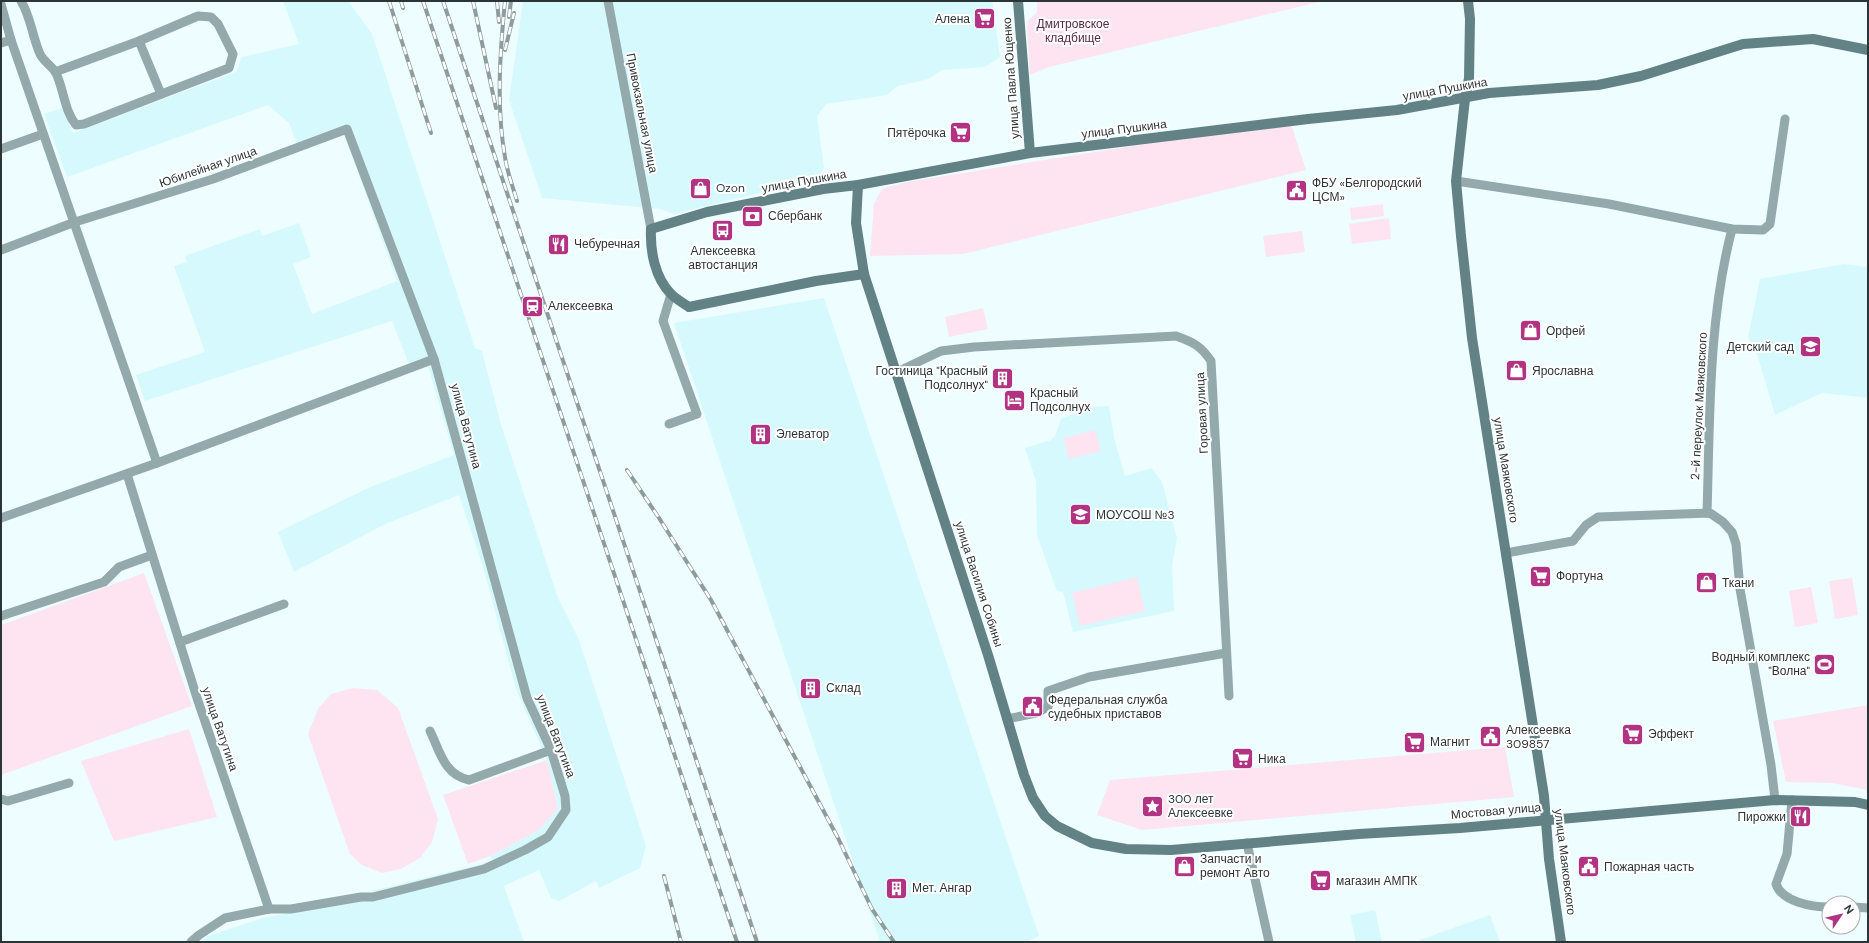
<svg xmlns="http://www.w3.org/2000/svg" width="1869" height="943" font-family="'DM Sans',sans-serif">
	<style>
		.built { fill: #d6f9fd }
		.green { fill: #fee4f1 }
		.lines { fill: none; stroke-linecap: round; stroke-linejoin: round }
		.street { stroke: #93a9ab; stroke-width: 9 }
		.secondary { stroke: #628285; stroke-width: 10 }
		.rail-casing { stroke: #8f9b9d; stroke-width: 4 }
		.rail { stroke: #fff; stroke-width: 2.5; stroke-dasharray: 8; stroke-linecap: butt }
		.labels { text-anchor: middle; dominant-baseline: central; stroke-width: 4; stroke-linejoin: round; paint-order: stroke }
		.poi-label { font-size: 12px; fill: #2c3536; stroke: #fff; text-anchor: start }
		.park-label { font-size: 12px; fill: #5a2845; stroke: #fff }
		.street-label { font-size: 12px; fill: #2c3536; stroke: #fff }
	</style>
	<rect width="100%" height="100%" fill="#eefdff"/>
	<g class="built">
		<polygon points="283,1 348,1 372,34 475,348 482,351 500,421 558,598 579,640 646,846 640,868 599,888 596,881 559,901 551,898 539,870 504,886 524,942 202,942 208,936 263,918 373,897 372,891 493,861 491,856 539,830 558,809 547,760 516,689 483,567 459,495 385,524 294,572 278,532 368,488 454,455 428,366 412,372 392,321 145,401 136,375 205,352 174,266 187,262 185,256 249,233 260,229 262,236 299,223 311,257 293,264 312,314 397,281 342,128 297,144 289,123 268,105 67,177 44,114 62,108 73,133 236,72 242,57 299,44"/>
		<polygon points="523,1 992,1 1000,57 985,67 942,70 928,79 898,86 887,95 826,104 817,116 824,168 816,179 674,214 660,209 542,198 509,100"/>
		<polygon points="1844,264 1868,267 1868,398 1822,393 1775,415 1758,357 1748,337 1760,279"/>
		<polygon points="824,298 1039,936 1026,942 880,942 674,323"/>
		<polygon points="1109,406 1114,438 1125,476 1152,468 1162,482 1177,538 1172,566 1174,611 1073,632 1063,592 1057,591 1037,535 1036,481 1025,448 1051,440 1055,436 1061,419 1093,407"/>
		<polygon points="1375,910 1382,942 1356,942 1350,915"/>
		<polygon points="1490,915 1500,942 1401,942 1417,941"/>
	</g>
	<g class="green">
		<polygon points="1037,1 1323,1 1049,67 1030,75 1027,28 1028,21 1037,12"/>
		<polygon points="1290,121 1306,170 963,254 870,256 874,203 883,188 912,181"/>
		<polygon points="1383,204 1384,216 1351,220 1350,208"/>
		<polygon points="1389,218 1391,239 1352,244 1349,224"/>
		<polygon points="1302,231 1305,252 1266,257 1263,236"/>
		<polygon points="983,308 988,329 949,337 945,317"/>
		<polygon points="1095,430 1101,451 1069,459 1063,438"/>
		<polygon points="144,573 192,706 1,775 1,625"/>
		<polygon points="1137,577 1145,611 1080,626 1072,593"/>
		<polygon points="1852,578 1858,615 1835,619 1829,581"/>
		<polygon points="1811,587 1818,623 1795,627 1789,591"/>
		<polygon points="353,688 377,690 398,708 438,819 432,842 420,858 401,869 382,873 362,865 350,854 308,734 318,709 331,694"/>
		<polygon points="1868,705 1868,790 1832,783 1786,782 1773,721"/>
		<polygon points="189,729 217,817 114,841 81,761"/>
		<polygon points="1505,747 1514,797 1142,830 1097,815 1110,780"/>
		<polygon points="547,760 558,809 539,830 491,856 468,864 443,795"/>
	</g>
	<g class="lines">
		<g class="street">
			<path d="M 21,1 C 31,17 32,36 40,54 C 44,62 52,66 56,73 C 64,90 64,110 76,125 L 84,124 L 229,68 L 233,54 L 218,24 L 211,17 L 198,16 L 139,41 L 55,72"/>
			<polyline points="608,1 651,229"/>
			<polyline points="1,4 11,40 157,463"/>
			<polyline points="139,41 161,94"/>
			<polyline points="1,43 11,40"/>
			<polyline points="1,149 43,134"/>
			<polyline points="1456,181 1609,204 1732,229 1763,230 1770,224 1785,119"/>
			<polyline points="1,250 75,222 213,179 347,129 434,359 527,698 551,750 565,796 566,810 548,837 525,850 484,869 373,897 361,897 291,909 269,909 225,918 199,935 191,942"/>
			<path d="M 897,372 L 941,351 L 974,347 L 1176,336 C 1193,342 1201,346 1211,361 L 1229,696"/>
			<polyline points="669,424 697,414 663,321 671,294"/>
			<polyline points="127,474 197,698 269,909"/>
			<path d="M 1707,513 C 1710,418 1708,321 1732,229"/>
			<polyline points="1,518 157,463 434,359"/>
			<polyline points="1506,553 1573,541 1586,525 1598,517 1710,513 1723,522 1732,532 1736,544 1740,589 1771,765 1775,800"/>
			<polyline points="1,616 104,582 119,567 152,555"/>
			<polyline points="180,642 284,604"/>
			<polyline points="1007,719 1036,713 1048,707 1048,691 1089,677 1226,653"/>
			<path d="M 430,731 C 440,751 444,775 469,780 L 551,750"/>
			<polyline points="1,799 8,801 69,783"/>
			<path d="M 1792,800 L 1787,854 L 1776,884 C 1782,902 1812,907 1829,907"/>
			<polyline points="1247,843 1269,942"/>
			<polyline points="1853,907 1868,908"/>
		</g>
		<g class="secondary">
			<polyline points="1018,1 1030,153"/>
			<polyline points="1468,1 1470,19 1469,78 1465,99 1456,181 1461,236 1472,338 1544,796 1549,859 1561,942"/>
			<polyline points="858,185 856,223 864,274 988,655 1024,775 1033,798 1045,816 1057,826 1092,843 1126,849 1171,850 1359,834 1460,828 1775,800 1855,802 1868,805"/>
			<path d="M 864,274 L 816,281 L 689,307 C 683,303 676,299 671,294 C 655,278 650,251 651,229 L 707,212 L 823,189 L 858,185 L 1030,153 L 1308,119 L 1397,110 L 1489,93 L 1598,85 L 1641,76 L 1743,44 L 1813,39 L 1868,50"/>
		</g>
		<defs>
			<g id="rail">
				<polyline points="389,1 431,133"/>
				<polyline points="401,1 403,8"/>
				<polyline points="423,1 737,942"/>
				<polyline points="443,1 757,942"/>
				<polyline points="473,1 496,108"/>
				<polyline points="497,1 499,22"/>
				<path d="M 505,1 C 500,52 496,106 505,157 C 507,172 513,187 517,201"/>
				<polyline points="509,17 511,1"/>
				<polyline points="505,50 514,13"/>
				<polyline points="627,470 659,518 711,600 838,838 872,909 894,942"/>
				<polyline points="664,876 681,942"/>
			</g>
		</defs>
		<use href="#rail" class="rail-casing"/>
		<use href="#rail" class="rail"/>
	</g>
	<defs>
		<symbol id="supermarket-square" viewBox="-11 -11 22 22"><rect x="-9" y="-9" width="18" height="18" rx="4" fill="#b13382" stroke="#fff"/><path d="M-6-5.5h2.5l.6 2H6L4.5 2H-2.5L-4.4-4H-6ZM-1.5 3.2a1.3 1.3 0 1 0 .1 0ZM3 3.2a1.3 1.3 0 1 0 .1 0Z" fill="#fff"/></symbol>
		<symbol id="shop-square" viewBox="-11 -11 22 22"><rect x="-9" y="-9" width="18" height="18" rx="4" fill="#b13382" stroke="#fff"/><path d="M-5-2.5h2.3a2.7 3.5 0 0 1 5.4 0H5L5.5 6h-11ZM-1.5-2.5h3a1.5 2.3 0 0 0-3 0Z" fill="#fff"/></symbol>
		<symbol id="civic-square" viewBox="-11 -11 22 22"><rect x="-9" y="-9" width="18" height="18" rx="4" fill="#b13382" stroke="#fff"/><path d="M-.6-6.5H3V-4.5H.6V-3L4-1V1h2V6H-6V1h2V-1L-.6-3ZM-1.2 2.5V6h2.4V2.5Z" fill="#fff"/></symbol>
		<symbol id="bank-square" viewBox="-11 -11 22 22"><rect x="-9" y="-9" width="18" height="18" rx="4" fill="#b13382" stroke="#fff"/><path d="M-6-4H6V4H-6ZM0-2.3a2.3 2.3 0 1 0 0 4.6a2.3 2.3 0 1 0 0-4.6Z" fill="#fff"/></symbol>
		<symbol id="bus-square" viewBox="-11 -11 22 22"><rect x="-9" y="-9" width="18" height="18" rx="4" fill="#b13382" stroke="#fff"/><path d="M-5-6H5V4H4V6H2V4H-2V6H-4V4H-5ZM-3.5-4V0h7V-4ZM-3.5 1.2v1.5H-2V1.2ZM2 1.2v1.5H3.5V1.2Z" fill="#fff"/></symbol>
		<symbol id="restaurant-square" viewBox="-11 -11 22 22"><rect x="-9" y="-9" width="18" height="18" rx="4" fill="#b13382" stroke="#fff"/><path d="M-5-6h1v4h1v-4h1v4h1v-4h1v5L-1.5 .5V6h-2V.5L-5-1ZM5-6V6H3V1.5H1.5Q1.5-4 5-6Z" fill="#fff"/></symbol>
		<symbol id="station-square" viewBox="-11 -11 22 22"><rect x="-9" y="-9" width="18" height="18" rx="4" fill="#b13382" stroke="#fff"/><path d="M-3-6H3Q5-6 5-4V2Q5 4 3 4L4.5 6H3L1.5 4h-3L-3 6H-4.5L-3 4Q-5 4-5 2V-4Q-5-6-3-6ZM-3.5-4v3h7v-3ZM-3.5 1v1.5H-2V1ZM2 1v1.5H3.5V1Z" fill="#fff"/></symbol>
		<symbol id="school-square" viewBox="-11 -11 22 22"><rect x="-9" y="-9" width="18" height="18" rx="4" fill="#b13382" stroke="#fff"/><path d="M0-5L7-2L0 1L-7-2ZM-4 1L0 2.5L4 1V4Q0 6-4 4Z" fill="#fff"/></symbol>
		<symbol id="building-square" viewBox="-11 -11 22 22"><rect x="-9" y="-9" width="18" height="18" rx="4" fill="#b13382" stroke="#fff"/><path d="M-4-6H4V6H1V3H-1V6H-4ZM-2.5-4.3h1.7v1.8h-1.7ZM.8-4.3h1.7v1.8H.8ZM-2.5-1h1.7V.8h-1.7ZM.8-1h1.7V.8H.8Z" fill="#fff"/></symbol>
		<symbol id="hotel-square" viewBox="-11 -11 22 22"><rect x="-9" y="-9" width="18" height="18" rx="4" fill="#b13382" stroke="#fff"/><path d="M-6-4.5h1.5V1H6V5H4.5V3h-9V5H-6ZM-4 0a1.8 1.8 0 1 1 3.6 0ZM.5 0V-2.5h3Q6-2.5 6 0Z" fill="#fff"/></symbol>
		<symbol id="stadium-square" viewBox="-11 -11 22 22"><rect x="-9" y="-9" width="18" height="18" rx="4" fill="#b13382" stroke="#fff"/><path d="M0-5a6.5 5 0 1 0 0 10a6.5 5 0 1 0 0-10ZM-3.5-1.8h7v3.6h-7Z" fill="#fff"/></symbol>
		<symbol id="sight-square" viewBox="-11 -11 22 22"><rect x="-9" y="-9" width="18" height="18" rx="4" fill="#b13382" stroke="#fff"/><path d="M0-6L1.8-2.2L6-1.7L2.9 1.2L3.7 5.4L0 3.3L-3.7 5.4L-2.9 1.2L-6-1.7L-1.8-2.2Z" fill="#fff"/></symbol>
	</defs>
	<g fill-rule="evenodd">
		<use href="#supermarket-square" x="972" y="6" width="25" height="25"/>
		<use href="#supermarket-square" x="948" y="120" width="25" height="25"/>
		<use href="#shop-square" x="688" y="176" width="25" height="25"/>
		<use href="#civic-square" x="1284" y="178" width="25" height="25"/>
		<use href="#bank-square" x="740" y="204" width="25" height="25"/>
		<use href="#bus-square" x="710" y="218" width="25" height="25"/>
		<use href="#restaurant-square" x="546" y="232" width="25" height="25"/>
		<use href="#station-square" x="520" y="294" width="25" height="25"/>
		<use href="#shop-square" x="1518" y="318" width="25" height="25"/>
		<use href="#school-square" x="1798" y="334" width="25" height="25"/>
		<use href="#shop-square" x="1504" y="358" width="25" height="25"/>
		<use href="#building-square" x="990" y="366" width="25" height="25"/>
		<use href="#hotel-square" x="1002" y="388" width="25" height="25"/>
		<use href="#building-square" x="748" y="422" width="25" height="25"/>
		<use href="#school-square" x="1068" y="502" width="25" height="25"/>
		<use href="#supermarket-square" x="1528" y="564" width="25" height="25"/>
		<use href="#shop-square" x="1694" y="570" width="25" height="25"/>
		<use href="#stadium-square" x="1812" y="652" width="25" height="25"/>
		<use href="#building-square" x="798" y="676" width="25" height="25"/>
		<use href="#civic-square" x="1020" y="694" width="25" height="25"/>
		<use href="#supermarket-square" x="1620" y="722" width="25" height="25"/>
		<use href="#civic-square" x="1478" y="724" width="25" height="25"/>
		<use href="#supermarket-square" x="1402" y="730" width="25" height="25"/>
		<use href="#supermarket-square" x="1230" y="746" width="25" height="25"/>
		<use href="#sight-square" x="1140" y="794" width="25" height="25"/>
		<use href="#restaurant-square" x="1788" y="804" width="25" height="25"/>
		<use href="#shop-square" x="1172" y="854" width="25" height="25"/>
		<use href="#civic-square" x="1576" y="854" width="25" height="25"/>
		<use href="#supermarket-square" x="1308" y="868" width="25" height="25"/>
		<use href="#building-square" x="884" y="876" width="25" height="25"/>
	</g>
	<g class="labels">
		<g class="poi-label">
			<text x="970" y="19" text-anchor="end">Алена</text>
			<text x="946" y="133" text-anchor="end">Пятёрочка</text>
			<text x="1312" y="183">ФБУ «Белгородский<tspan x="1312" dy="14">ЦСМ»</tspan></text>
			<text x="716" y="188">Ozon</text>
			<text x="768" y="216">Сбербанк</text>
			<text x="574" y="244">Чебуречная</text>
			<text x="723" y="251" text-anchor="middle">Алексеевка<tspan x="723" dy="14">автостанция</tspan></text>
			<text x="548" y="306">Алексеевка</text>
			<text x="1546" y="331">Орфей</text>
			<text x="1794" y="347" text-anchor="end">Детский сад</text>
			<text x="988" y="371" text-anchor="end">Гостиница "Красный<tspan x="988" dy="14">Подсолнух"</tspan></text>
			<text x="1532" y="371">Ярославна</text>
			<text x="1030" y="393">Красный<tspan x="1030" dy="14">Подсолнух</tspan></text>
			<text x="776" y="434">Элеватор</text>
			<text x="1096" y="515">МОУСОШ №3</text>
			<text x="1556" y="576">Фортуна</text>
			<text x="1722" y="583">Ткани</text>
			<text x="1810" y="657" text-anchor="end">Водный комплекс<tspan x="1810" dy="14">"Волна"</tspan></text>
			<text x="826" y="688">Склад</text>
			<text x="1048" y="700">Федеральная служба<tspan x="1048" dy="14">судебных приставов</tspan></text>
			<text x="1506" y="730">Алексеевка<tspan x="1506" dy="14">309857</tspan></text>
			<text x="1648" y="734">Эффект</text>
			<text x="1430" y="742">Магнит</text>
			<text x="1258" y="759">Ника</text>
			<text x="1168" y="799">300 лет<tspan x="1168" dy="14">Алексеевке</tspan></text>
			<text x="1786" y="817" text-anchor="end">Пирожки</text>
			<text x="1200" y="859">Запчасти и<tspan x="1200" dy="14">ремонт Авто</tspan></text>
			<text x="1604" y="867">Пожарная часть</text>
			<text x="1336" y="881">магазин АМПК</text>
			<text x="912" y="888">Мет. Ангар</text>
		</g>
		<g class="park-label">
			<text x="1073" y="24">Дмитровское<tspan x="1073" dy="14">кладбище</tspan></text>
		</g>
		<g class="street-label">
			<text transform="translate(1011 78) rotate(-94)">улица Павла Ющенко</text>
			<text transform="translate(1445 89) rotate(-10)">улица Пушкина</text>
			<text transform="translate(642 113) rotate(79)">Привокзальная улица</text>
			<text transform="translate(1124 129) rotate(-7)">улица Пушкина</text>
			<text transform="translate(208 167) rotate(-19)">Юбилейная улица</text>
			<text transform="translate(804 181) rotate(-10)">улица Пушкина</text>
			<text transform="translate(1699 406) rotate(-87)">2-й переулок Маяковского</text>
			<text transform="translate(1202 413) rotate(-93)">Горовая улица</text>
			<text transform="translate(466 426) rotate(75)">улица Ватутина</text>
			<text transform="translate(1506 470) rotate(81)">улица Маяковского</text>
			<text transform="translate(979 584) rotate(72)">улица Василия Собины</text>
			<text transform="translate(220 729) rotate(71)">улица Ватутина</text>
			<text transform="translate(556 736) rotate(69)">улица Ватутина</text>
			<text transform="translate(1496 811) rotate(-5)">Мостовая улица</text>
			<text transform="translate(1565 862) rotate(83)">улица Маяковского</text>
		</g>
	</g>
	<rect width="1869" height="943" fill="none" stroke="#2c3536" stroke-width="4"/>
	<g transform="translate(1841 915) rotate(55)"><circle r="19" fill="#ffffff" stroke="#abaeaf"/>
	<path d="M0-3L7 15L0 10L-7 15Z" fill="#b13382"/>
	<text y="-6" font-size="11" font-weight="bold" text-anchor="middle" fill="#2c3536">N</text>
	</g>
</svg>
